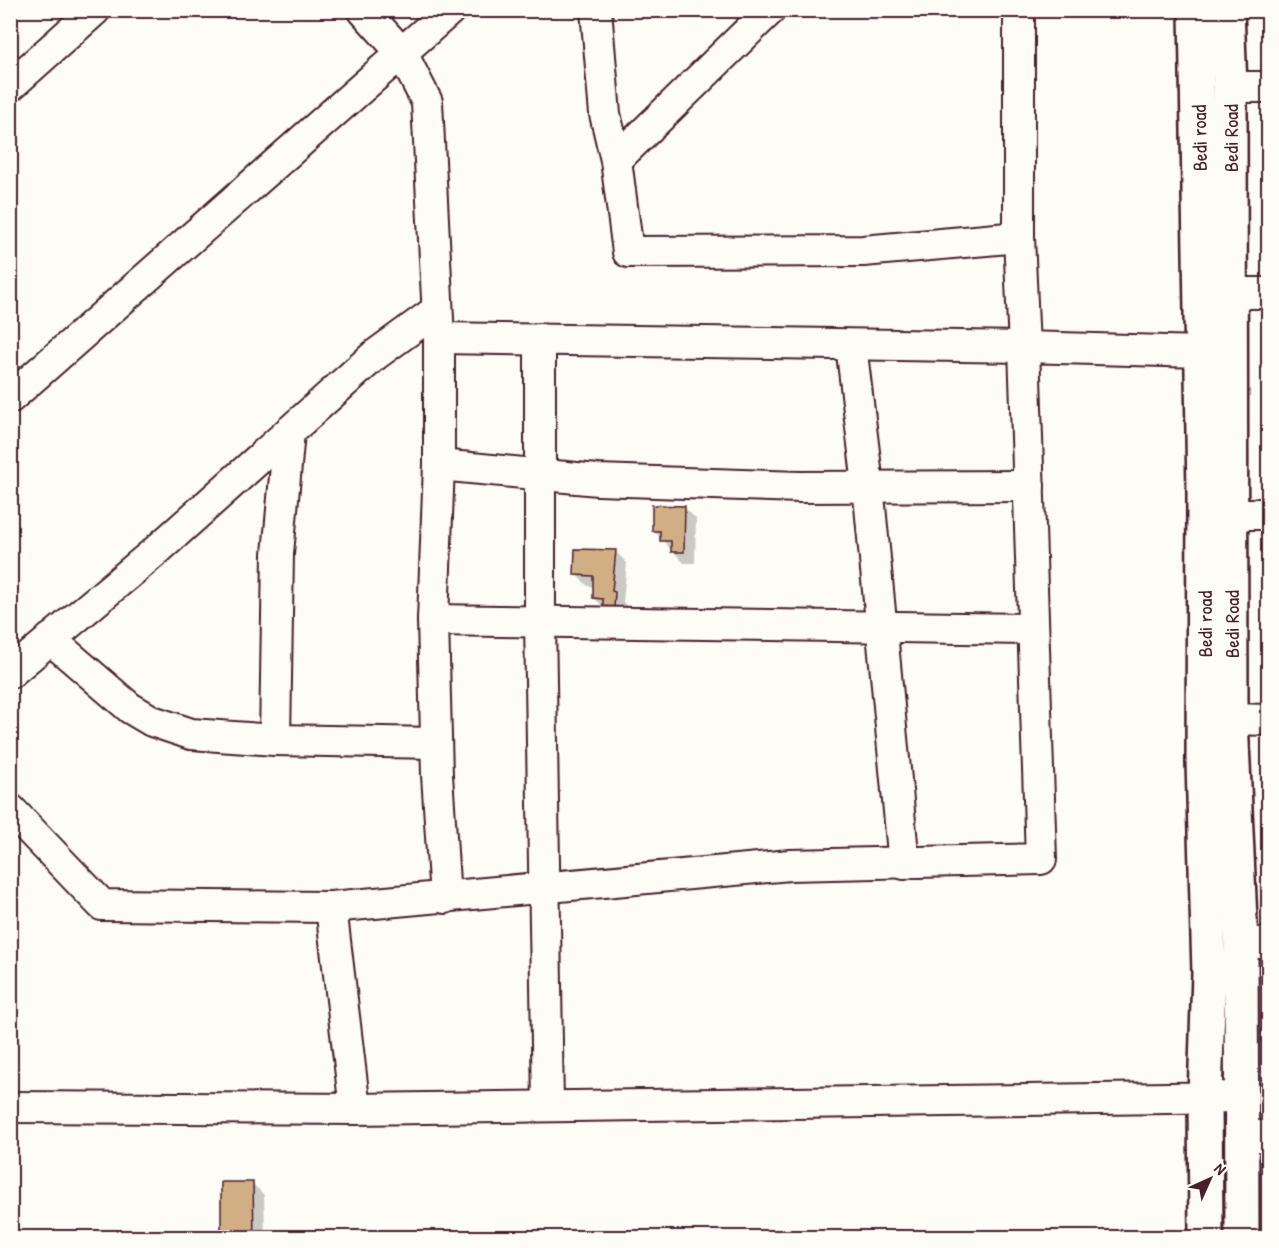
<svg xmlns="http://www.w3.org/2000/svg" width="1279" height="1248" font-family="'Patrick Hand',sans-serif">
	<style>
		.shadow { fill: #0003 }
		.building { fill: #d2ae84; stroke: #4a1f2b; stroke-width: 1.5 }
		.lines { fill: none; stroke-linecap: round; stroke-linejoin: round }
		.street-casing { stroke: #4a1f2b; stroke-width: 34 }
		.secondary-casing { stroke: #4a1f2b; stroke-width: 38 }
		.street { stroke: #fdfcf7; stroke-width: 30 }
		.secondary { stroke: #fdfcf7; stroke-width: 33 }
		.labels { text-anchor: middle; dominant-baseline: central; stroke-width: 6; stroke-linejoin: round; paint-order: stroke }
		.street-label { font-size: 20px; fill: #4a1f2b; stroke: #fdfcf7 }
	</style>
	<rect width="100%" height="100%" fill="#fdfcf7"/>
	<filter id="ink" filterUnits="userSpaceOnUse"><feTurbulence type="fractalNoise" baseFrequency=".0167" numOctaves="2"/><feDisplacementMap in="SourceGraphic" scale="12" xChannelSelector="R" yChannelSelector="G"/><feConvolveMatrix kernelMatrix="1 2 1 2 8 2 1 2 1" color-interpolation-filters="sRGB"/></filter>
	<g filter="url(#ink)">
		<g class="shadow">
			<polygon points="684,507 696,519 695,563 684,563 653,530"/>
			<polygon points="615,551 627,563 623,602 626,605 625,619 606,609 594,598 595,587 588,586 576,575"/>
			<polygon points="1268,980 1268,1038 1264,1034 1265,986"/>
			<polygon points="253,1184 264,1195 265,1238 223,1238"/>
		</g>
		<g class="building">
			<polygon points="652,505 685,506 684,552 671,552 671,541 660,541 660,531 652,531"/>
			<polygon points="575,549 616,550 612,591 615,592 614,608 603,607 603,599 593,598 593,576 574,575"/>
			<polygon points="1268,977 1268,1035 1262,1034 1264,986"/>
			<polygon points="221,1182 253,1182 254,1238 221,1238"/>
		</g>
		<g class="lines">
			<defs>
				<g id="street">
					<polyline points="363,10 402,53 427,102 439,338 439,465 433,620 437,775 445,898"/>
					<polyline points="596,10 605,114 616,160 628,252 863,251 1019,237"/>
					<polyline points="10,86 95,10"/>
					<polyline points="1230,87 1268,87"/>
					<polyline points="616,160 770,10"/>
					<polyline points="1231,293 1268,293"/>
					<polyline points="439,338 1024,347 1019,237 1019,10"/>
					<polyline points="540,339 540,621 548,1105"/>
					<polyline points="851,345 868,485 904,864"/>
					<polyline points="10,398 450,10"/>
					<polyline points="439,465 598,480 800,487 1029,486"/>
					<polyline points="1231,514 1268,514"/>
					<polyline points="433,620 1033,629"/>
					<polyline points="50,639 130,708 152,721 191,734 275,740 436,743"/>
					<polyline points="10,673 157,550 375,355 437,310"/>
					<polyline points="1231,719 1268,720"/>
					<polyline points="275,740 278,554 289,432"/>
					<polyline points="10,809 102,905 331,907 790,865 1041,859 1024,347 1201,352"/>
					<polyline points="331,907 355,1109"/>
					<polyline points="1241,943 1268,943"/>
					<polyline points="10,1107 355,1109 1240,1097"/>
					<polyline points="1241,1136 1268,1136"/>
				</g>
				<g id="secondary">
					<polyline points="1196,10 1204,494 1203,762 1209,973 1205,1098 1206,1238"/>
					<polyline points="1227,10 1230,87 1231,719 1241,943 1242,1238"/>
				</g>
			</defs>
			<use href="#street" class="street-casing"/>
			<use href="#secondary" class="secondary-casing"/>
			<use href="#street" class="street"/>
			<use href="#secondary" class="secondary"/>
		</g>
	</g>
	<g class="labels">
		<g class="street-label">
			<text transform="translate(1199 138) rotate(-91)">Bedi road</text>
			<text transform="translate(1230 138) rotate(-90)">Bedi Road</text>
			<text transform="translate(1204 624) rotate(-90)">Bedi road</text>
			<text transform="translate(1231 624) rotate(-90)">Bedi Road</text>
		</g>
	</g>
	<rect width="1279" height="1248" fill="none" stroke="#fdfcf7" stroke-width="36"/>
	<rect x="18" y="18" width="1243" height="1212" fill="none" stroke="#4a1f2b" stroke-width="2" filter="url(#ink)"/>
	<g transform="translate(1210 1179) rotate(45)" stroke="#fdfcf7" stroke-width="4.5" paint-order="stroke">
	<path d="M0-4.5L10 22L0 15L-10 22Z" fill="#4a1f2b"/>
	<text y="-9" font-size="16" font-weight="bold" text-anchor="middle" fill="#4a1f2b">N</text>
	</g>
</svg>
